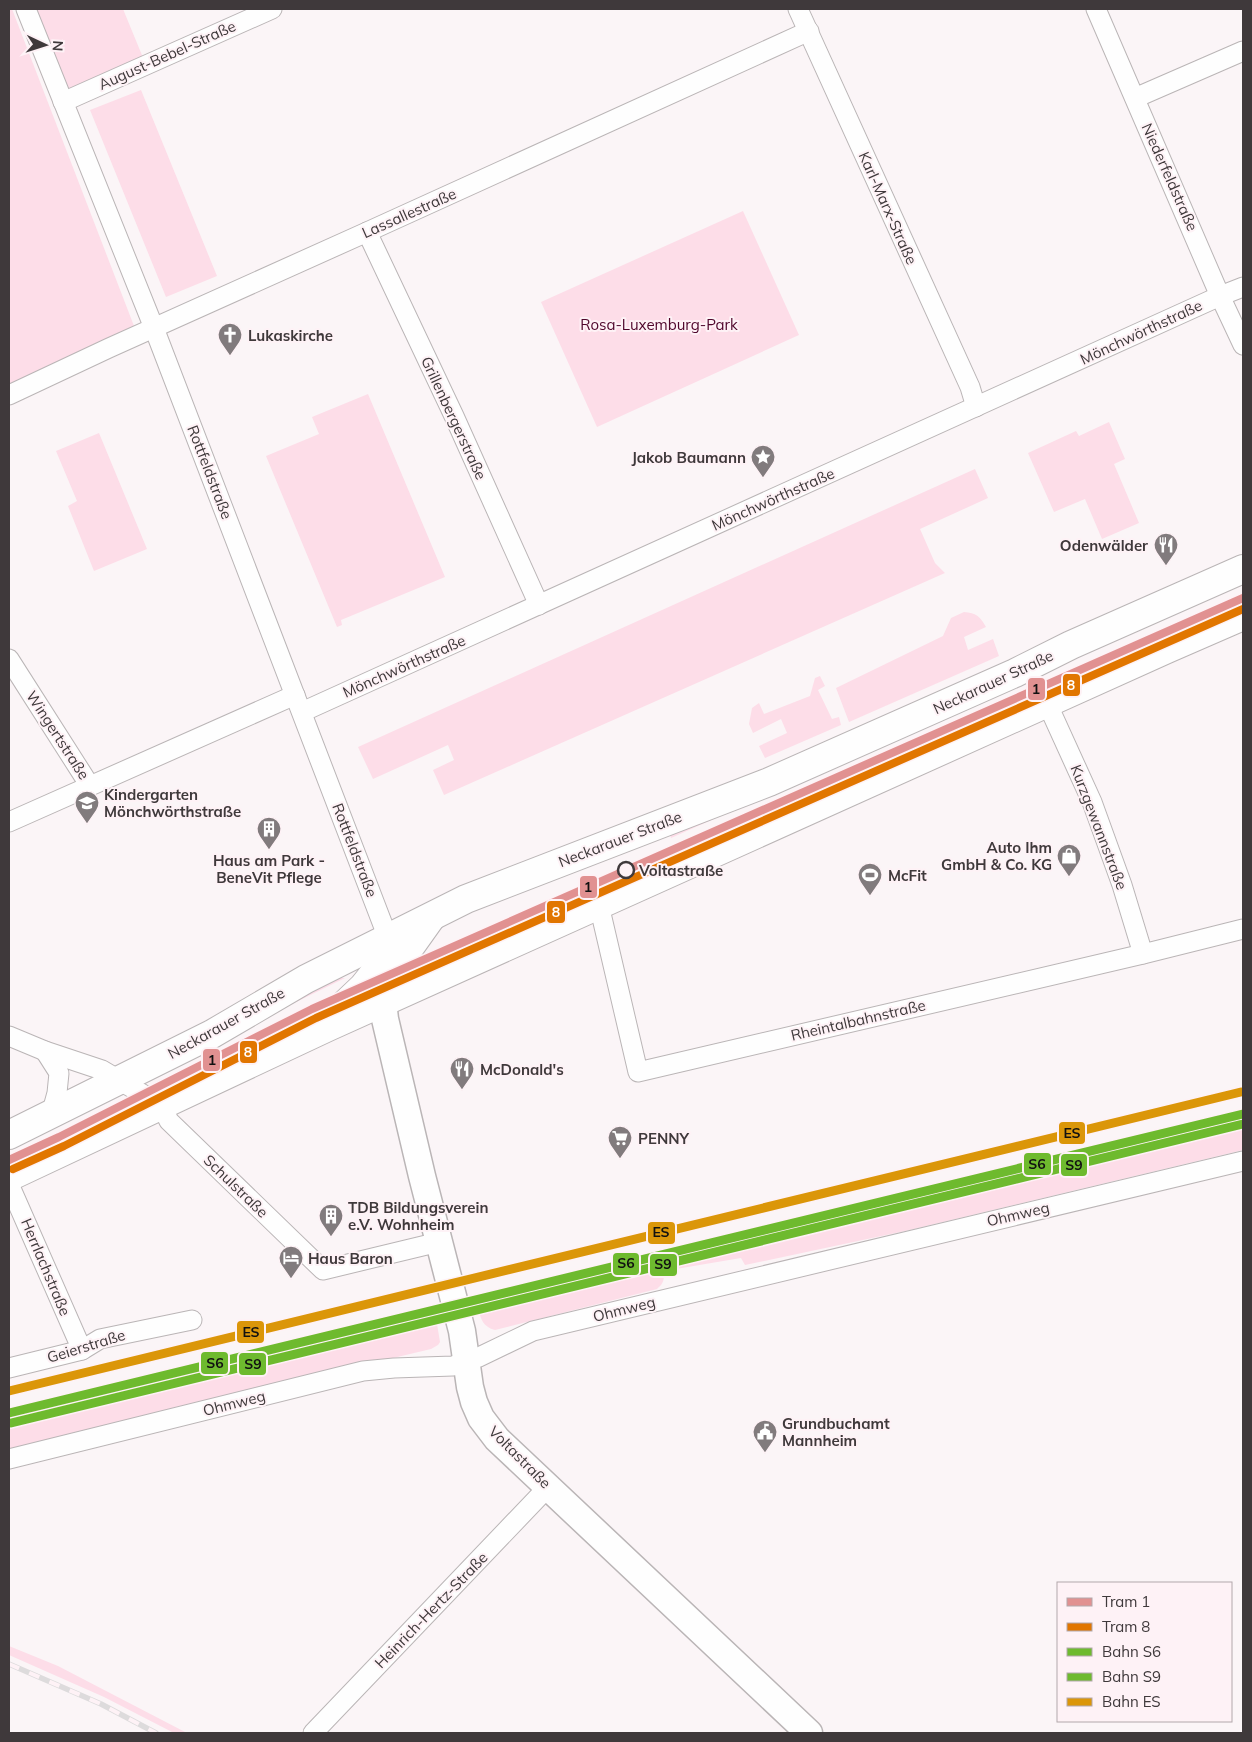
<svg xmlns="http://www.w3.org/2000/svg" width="1252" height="1742" font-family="Mulish,sans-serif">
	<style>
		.green { fill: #fddde8 }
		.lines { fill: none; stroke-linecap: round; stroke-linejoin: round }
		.minor-casing { stroke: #bab5b6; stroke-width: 21 }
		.secondary-casing { stroke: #bab5b6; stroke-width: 29 }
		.primary-casing { stroke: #bab5b6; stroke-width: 30 }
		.minor { stroke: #fefefe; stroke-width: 19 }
		.secondary { stroke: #fefefe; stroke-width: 26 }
		.primary { stroke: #fefefe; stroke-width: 28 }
		.rail-casing { stroke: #dddbdc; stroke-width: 5.5 }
		.rail { stroke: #fef2f6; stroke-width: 4; stroke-dasharray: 11; stroke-linecap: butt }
		.rail-1-casing { stroke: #fef2f6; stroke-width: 12 }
		.rail-2-casing { stroke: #fef2f6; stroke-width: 12 }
		.rail-3-casing { stroke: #fef2f6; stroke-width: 12 }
		.rail-1 { stroke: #6eba2e; stroke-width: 9 }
		.rail-2 { stroke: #6eba2e; stroke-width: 9 }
		.rail-3 { stroke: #db9609; stroke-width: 9 }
		.tram-1-casing { stroke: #fef2f6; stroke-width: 11 }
		.tram-2-casing { stroke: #fef2f6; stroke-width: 11 }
		.tram-1 { stroke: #e19191; stroke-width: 8 }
		.tram-2 { stroke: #e17600; stroke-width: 8 }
		.stop-dot { fill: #fef2f6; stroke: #3f393b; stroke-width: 2.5 }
		.labels { text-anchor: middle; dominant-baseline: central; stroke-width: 4; stroke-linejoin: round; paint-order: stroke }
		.street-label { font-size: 15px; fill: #3f393b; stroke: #fef2f6 }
		.park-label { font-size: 15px; fill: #4f062b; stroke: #fef2f6 }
		.poi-label { font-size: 15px; font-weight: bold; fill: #3f393b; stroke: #fef2f6; text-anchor: start }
		.stop-label { font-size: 15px; font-weight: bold; fill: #3f393b; stroke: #fef2f6; text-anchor: start }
		.line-badge { stroke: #fef2f6; stroke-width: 2 }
		.badge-label { font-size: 14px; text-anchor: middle; font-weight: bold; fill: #fff }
		.pale-badge-label { font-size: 14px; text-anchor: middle; font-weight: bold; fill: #111 }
	</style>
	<rect width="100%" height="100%" fill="#fbf5f7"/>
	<g class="green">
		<polygon points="9,9 12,9 134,326 9,385"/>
		<polygon points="26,9 123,9 146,65 63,102"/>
		<polygon points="141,90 217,276 166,297 90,110"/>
		<polygon points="743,211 799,335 597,427 541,302"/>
		<polygon points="368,394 445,577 341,620 342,625 337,627 266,456 319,434 312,417"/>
		<polygon points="1109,422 1125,459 1114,464 1139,523 1102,539 1085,499 1054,512 1028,453 1076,431 1079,436"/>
		<polygon points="99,433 147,549 94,571 68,506 77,501 56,451"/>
		<polygon points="975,469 988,498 920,529 935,563 945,573 444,795 433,770 454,760 448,745 373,779 358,747"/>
		<path d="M 964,612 C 976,613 980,616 986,627 L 964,637 L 968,650 L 993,639 L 999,656 L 849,722 L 836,688 L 943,636 L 951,618 Z"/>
		<polygon points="820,676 825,686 818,690 832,719 839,717 841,725 765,758 759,746 787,733 781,719 753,733 749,724 752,708 759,703 764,714 810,696 815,678"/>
		<polygon points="986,715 988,717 680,858 677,852 731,830"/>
		<polygon points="763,797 671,838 669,831"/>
		<polygon points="335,978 345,978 284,1008 282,1006"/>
		<path d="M 1243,1123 L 1243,1150 L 905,1231 L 745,1265 L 741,1258 L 664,1271 C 664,1280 664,1283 657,1289 L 495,1330 C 483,1327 481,1319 478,1309 Z"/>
		<polygon points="436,1318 440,1342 438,1345 431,1349 9,1449 9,1426 211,1378"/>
		<polygon points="9,1646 58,1666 187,1733 174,1733 104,1697 9,1655"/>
	</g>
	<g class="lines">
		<defs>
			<g id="minor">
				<polyline points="26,9 154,328 388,938"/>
				<polyline points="798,9 970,387 976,407"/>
				<polyline points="1096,9 1220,296 1243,345"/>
				<polyline points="1135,98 1243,51"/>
				<polyline points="63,102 272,9"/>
				<polyline points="367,232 454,416 539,605"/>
				<polyline points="9,395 109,348 367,232 809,31"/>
				<polyline points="9,659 90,786"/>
				<polyline points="1047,703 1092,802 1122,885 1143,954"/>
				<polyline points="302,712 1220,296 1243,287"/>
				<polyline points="9,822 295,695"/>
				<polyline points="599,905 638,1072 1143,954 1243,929"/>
				<polyline points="9,1036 45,1051 102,1070 161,1105 169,1121 323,1270 439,1242"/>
				<polyline points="45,1051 59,1073 57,1093 51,1115"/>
				<polyline points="9,1184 82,1350"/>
				<polyline points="9,1368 82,1350 100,1339 192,1320"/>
				<polyline points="9,1459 363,1371 394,1368 453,1366 479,1357 533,1331 1243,1161"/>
				<polyline points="313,1733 549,1486"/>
			</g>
			<polyline id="secondary" points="391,983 383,1002 385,1019 422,1176 462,1331 470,1387 474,1402 481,1418 497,1439 809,1733"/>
			<g id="primary">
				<polyline points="384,987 393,971 430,919"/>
				<polyline points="332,1022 343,1006 363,987 375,972 384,957 388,938"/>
				<polyline points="9,1135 212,1034 306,979 466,899 769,782 1015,673 1071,645 1243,569"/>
				<polyline points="9,1177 328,1027 1167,649 1243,616"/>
			</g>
		</defs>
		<use href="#minor" class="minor-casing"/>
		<use href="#secondary" class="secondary-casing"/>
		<use href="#primary" class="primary-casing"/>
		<use href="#minor" class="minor"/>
		<use href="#secondary" class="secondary"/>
		<use href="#primary" class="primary"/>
		<defs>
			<polyline id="rail" points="9,1664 101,1704 156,1733"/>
		</defs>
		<use href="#rail" class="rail-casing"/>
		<use href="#rail" class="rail"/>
		<defs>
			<polyline id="rail-1" points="9,1413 1243,1114"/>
			<polyline id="rail-2" points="11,1423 1243,1124"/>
			<polyline id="rail-3" points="9,1391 1241,1092"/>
		</defs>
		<use href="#rail-1" class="rail-1-casing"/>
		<use href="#rail-2" class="rail-2-casing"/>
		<use href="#rail-3" class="rail-3-casing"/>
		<use href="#rail-1" class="rail-1"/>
		<use href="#rail-2" class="rail-2"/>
		<use href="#rail-3" class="rail-3"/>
		<defs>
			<polyline id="tram-1" points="9,1160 59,1137 312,1009 1243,598"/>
			<polyline id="tram-2" points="13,1169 64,1146 316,1018 1243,609"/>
		</defs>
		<use href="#tram-1" class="tram-1-casing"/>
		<use href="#tram-2" class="tram-2-casing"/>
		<use href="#tram-1" class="tram-1"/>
		<use href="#tram-2" class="tram-2"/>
	</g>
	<defs>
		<symbol id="church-pin" viewBox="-11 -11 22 30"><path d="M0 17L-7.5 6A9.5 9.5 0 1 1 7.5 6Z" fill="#817b7d" stroke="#fef2f6"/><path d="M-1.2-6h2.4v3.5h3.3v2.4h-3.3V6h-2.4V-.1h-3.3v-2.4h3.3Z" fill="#fff"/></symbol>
		<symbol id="sight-pin" viewBox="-11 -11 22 30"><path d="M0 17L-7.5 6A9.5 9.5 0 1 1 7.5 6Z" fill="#817b7d" stroke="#fef2f6"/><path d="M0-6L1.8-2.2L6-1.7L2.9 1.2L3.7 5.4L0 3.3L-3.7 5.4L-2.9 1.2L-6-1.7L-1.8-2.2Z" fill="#fff"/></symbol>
		<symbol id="restaurant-pin" viewBox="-11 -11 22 30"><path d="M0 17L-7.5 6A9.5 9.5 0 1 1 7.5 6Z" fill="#817b7d" stroke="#fef2f6"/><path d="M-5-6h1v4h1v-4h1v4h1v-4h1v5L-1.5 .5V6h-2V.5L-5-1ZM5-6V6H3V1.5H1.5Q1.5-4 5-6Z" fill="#fff"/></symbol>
		<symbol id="school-pin" viewBox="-11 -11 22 30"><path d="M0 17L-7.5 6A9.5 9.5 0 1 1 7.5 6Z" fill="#817b7d" stroke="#fef2f6"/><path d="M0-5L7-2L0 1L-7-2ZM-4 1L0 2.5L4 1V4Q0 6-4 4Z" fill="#fff"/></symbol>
		<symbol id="building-pin" viewBox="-11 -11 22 30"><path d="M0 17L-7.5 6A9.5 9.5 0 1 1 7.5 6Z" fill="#817b7d" stroke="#fef2f6"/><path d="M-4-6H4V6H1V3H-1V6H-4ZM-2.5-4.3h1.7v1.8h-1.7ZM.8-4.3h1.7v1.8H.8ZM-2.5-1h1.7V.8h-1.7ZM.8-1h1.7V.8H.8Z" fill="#fff"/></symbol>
		<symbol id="shop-pin" viewBox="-11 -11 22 30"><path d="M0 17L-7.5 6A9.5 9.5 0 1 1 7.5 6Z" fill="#817b7d" stroke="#fef2f6"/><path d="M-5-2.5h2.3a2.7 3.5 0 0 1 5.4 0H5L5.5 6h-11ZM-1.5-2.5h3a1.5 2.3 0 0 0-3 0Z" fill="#fff"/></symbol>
		<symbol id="stadium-pin" viewBox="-11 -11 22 30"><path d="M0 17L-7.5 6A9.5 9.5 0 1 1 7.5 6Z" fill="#817b7d" stroke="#fef2f6"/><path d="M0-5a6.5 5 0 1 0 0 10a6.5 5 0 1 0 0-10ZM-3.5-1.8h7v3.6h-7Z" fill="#fff"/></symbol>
		<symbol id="supermarket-pin" viewBox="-11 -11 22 30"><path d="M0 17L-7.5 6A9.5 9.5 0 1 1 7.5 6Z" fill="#817b7d" stroke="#fef2f6"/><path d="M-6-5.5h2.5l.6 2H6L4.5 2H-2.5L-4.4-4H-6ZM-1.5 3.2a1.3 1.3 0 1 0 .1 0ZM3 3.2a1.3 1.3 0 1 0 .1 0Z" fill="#fff"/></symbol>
		<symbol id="hotel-pin" viewBox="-11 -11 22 30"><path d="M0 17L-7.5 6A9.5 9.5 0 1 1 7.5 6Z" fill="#817b7d" stroke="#fef2f6"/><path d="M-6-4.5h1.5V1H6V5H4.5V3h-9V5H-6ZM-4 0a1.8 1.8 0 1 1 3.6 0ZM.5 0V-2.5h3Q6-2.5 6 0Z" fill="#fff"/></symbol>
		<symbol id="civic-pin" viewBox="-11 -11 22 30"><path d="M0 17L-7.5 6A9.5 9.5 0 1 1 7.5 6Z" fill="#817b7d" stroke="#fef2f6"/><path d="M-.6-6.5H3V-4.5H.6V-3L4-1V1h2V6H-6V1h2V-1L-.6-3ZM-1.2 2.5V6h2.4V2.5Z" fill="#fff"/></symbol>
	</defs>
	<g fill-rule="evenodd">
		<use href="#church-pin" x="216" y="321" width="28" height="38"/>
		<use href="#sight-pin" x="749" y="443" width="28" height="38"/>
		<use href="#restaurant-pin" x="1152" y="531" width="28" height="38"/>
		<use href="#school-pin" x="73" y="789" width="28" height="38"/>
		<use href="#building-pin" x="255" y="815" width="28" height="38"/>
		<use href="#shop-pin" x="1055" y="842" width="28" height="38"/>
		<use href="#stadium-pin" x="856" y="861" width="28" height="38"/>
		<use href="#restaurant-pin" x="448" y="1055" width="28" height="38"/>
		<use href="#supermarket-pin" x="606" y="1124" width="28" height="38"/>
		<use href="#building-pin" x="317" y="1202" width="28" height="38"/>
		<use href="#hotel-pin" x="277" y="1244" width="28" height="38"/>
		<use href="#civic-pin" x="751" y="1418" width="28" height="38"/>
	</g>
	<circle class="stop-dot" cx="626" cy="870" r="8"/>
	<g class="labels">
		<g class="street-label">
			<text transform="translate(167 55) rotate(-24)">August-Bebel-Straße</text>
			<text transform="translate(1170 177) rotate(66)">Niederfeldstraße</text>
			<text transform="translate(888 208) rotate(66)">Karl-Marx-Straße</text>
			<text transform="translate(409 213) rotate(-24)">Lassallestraße</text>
			<text transform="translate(1141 332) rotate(-25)">Mönchwörthstraße</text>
			<text transform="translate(454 418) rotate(65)">Grillenbergerstraße</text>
			<text transform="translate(210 472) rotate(69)">Rottfeldstraße</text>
			<text transform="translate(773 499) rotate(-24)">Mönchwörthstraße</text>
			<text transform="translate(404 666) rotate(-24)">Mönchwörthstraße</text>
			<text transform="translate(993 682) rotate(-25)">Neckarauer Straße</text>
			<text transform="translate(58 735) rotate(57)">Wingertstraße</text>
			<text transform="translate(1099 827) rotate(69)">Kurzgewannstraße</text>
			<text transform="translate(620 839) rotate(-21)">Neckarauer Straße</text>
			<text transform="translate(355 850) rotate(69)">Rottfeldstraße</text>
			<text transform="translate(858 1020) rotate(-13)">Rheintalbahnstraße</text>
			<text transform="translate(226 1023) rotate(-29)">Neckarauer Straße</text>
			<text transform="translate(236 1186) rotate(44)">Schulstraße</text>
			<text transform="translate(1018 1214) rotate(-13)">Ohmweg</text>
			<text transform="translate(46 1267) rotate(67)">Herrlachstraße</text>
			<text transform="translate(624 1309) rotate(-14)">Ohmweg</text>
			<text transform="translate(86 1346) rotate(-17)">Geierstraße</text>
			<text transform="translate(234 1403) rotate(-14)">Ohmweg</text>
			<text transform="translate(520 1457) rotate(45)">Voltastraße</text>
			<text transform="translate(431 1610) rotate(-46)">Heinrich-Hertz-Straße</text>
		</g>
		<g class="park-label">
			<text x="659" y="324">Rosa-Luxemburg-Park</text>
		</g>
		<g class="poi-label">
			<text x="248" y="335">Lukaskirche</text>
			<text x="746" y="457" text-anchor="end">Jakob Baumann</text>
			<text x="1148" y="545" text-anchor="end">Odenwälder</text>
			<text x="104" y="794">Kindergarten<tspan x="104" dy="17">Mönchwörthstraße</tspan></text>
			<text x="1052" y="847" text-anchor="end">Auto Ihm<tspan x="1052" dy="17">GmbH &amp; Co. KG</tspan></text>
			<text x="269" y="860" text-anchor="middle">Haus am Park -<tspan x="269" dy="17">BeneVit Pflege</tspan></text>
			<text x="888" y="875">McFit</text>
			<text x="480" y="1069">McDonald's</text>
			<text x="638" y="1138">PENNY</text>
			<text x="348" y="1207">TDB Bildungsverein<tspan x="348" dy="17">e.V. Wohnheim</tspan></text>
			<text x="308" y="1258">Haus Baron</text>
			<text x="782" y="1423">Grundbuchamt<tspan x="782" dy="17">Mannheim</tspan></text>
		</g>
		<g class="stop-label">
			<text x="639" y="870">Voltastraße</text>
		</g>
	</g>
	<g class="line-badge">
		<rect x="1062" y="673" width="19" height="24" rx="5" fill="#e17600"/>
		<rect x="1027" y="677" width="19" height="24" rx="5" fill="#e19191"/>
		<rect x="579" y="875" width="19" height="24" rx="5" fill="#e19191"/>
		<rect x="546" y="900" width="20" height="24" rx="5" fill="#e17600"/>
		<rect x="239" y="1040" width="19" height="24" rx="5" fill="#e17600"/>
		<rect x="202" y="1048" width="19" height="24" rx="5" fill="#e19191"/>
		<rect x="1058" y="1121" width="28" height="24" rx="5" fill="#db9609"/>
		<rect x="1023" y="1152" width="29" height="24" rx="5" fill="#6eba2e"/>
		<rect x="1060" y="1153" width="28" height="24" rx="5" fill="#6eba2e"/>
		<rect x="647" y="1221" width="29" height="24" rx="5" fill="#db9609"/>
		<rect x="612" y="1252" width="28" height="24" rx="5" fill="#6eba2e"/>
		<rect x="649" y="1253" width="29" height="24" rx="5" fill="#6eba2e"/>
		<rect x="236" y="1320" width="29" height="24" rx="5" fill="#db9609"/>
		<rect x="200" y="1351" width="29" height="24" rx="5" fill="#6eba2e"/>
		<rect x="238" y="1352" width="29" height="24" rx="5" fill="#6eba2e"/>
	</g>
	<g class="badge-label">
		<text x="1071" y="690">8</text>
		<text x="556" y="917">8</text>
		<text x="248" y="1057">8</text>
	</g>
	<g class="pale-badge-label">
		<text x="1036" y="694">1</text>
		<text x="588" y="892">1</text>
		<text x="212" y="1065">1</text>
		<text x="1072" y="1138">ES</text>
		<text x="1037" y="1169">S6</text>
		<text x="1074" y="1170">S9</text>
		<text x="661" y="1237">ES</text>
		<text x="626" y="1268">S6</text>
		<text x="663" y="1269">S9</text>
		<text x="251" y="1337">ES</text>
		<text x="215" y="1368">S6</text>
		<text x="253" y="1369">S9</text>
	</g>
	<rect width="1252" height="1742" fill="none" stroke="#3f393b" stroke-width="20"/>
	<rect x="1057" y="1582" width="175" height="140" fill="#fef2f6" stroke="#b2a8ab"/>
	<rect x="1067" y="1598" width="25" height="8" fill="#e19191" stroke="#b2a8ab"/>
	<text x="1102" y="1607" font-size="15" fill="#3f393b">Tram 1</text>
	<rect x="1067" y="1623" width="25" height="8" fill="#e17600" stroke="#b2a8ab"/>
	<text x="1102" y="1632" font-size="15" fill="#3f393b">Tram 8</text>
	<rect x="1067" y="1648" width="25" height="8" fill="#6eba2e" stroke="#b2a8ab"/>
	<text x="1102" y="1657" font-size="15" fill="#3f393b">Bahn S6</text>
	<rect x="1067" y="1673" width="25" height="8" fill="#6eba2e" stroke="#b2a8ab"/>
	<text x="1102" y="1682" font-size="15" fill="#3f393b">Bahn S9</text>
	<rect x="1067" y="1698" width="25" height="8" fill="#db9609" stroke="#b2a8ab"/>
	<text x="1102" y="1707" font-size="15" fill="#3f393b">Bahn ES</text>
	<g transform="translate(45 45) rotate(94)" stroke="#fef2f6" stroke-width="4" paint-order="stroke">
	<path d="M0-4L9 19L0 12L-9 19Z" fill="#3f393b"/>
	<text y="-8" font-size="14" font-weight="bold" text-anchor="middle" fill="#3f393b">N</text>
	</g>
</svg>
